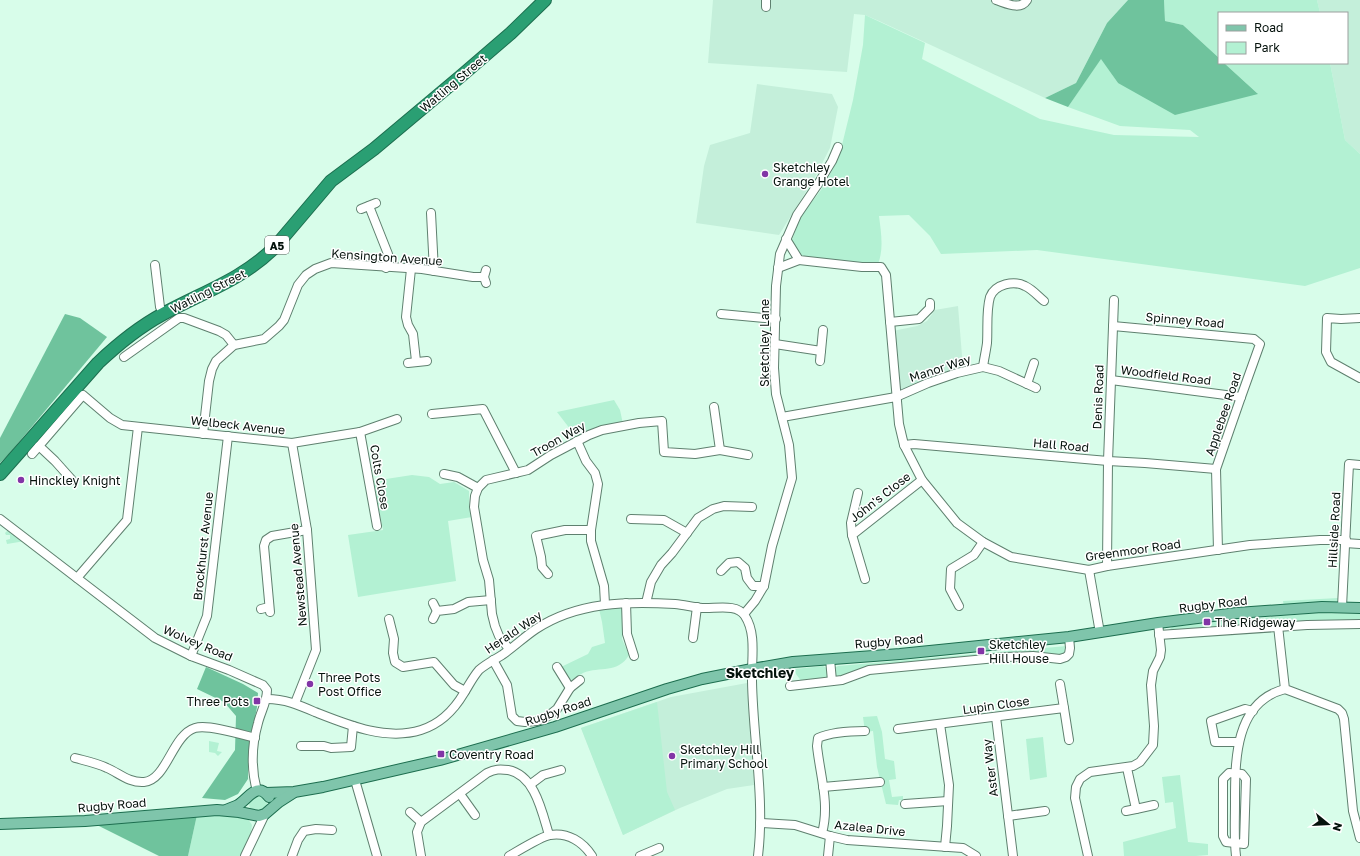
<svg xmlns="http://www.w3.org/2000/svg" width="1360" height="856" font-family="'Golos Text',sans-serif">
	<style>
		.built { fill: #c4efda }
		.green { fill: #b3f1d3 }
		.forest { fill: #6fc39d }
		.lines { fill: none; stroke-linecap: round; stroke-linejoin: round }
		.minor-casing { stroke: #5f806f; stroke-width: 10 }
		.major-casing { stroke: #1d6e4f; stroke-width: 12 }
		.highway-casing { stroke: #1d6e4f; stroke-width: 14 }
		.minor { stroke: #fff; stroke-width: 8 }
		.major { stroke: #7fc5ab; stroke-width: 10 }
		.highway { stroke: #2a9f73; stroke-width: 12 }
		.poi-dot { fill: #8235a6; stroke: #fff; stroke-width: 1.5 }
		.labels { text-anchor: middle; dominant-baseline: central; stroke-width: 3; stroke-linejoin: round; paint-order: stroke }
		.shield { fill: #fff; stroke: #505955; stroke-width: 1 }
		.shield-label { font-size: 11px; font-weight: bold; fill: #05120c }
		.street-label { font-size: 12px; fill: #05120c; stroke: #fff }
		.poi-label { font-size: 12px; fill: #05120c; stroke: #fff; text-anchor: start }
		.quarter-label { font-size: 14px; font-weight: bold; fill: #05120c; stroke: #fff }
	</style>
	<rect width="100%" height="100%" fill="#d8fdea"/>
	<g class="built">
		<polygon points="713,0 1128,0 1107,23 1076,83 1045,98 879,21 865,15 854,14 847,72 708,63"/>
		<polygon points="1317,0 1360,0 1360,154 1345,140 1330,63 1347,63 1347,13 1320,13"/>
		<polygon points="757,84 832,94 838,107 830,148 815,177 779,235 696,223 704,166 710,145 750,133"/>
		<polygon points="958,306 963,368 951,374 901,389 899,388 893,331 917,326 927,321 935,310"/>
		<polygon points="747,683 754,785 727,789 680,808 623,835 581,728 671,697"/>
	</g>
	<g class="green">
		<polygon points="1164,0 1317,0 1320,13 1219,13 1219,58 1183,25 1165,21"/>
		<path d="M 865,15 L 925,43 L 922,59 L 1040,119 L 1114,135 L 1199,137 L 1190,130 L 1120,126 L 1068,107 L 1101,58 L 1118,83 L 1257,93 L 1224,63 L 1330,63 L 1345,140 L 1360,154 L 1360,268 L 1305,286 L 1037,250 L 941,254 L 930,236 L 909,215 L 879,216 C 881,232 884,249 878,264 C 853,266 825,262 801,255 L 792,240 L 801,216 L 821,190 L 833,169 L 841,149 L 853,100 L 863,45 Z"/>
		<polygon points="614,400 620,410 623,424 577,438 557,412"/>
		<polygon points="412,475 429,477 440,484 454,482 469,491 469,506 472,517 448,521 456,581 358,597 348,535 383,530 373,481"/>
		<polygon points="8,530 25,541 7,544 6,540 10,539 10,535 6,535 5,533"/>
		<polygon points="1338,598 1337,602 1284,607 1283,601"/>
		<path d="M 618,607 L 623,610 L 622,639 L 629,655 C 618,674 600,666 583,673 C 579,675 575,678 572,680 L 567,677 L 561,667 L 588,654 L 592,647 L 605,643 L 602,622 L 599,609 Z"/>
		<polygon points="1319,613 1360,614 1360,622 1283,623 1274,620 1270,624 1168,631 1172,627 1223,621"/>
		<polygon points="1067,646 1065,655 1041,655 838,677 835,676 834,668 838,666"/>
		<polygon points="823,666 828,669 828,677 827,679 802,682 796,674 795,669"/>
		<polygon points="793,669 793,675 770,677 774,671"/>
		<polygon points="657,702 667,792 675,810 623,835 581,728"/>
		<polygon points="877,716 882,732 885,759 894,761 896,779 889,780 892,797 903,796 903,800 899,800 898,805 886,804 877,767 873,731 865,732 863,717"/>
		<polygon points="1043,737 1047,777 1030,780 1026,739"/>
		<polygon points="209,741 219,743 217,751 222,752 218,756 215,753 209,752"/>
		<polygon points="1180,775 1188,842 1208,844 1208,855 1196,856 1124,856 1123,842 1176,828 1173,802 1165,803 1165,802 1162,777"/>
		<circle cx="258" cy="804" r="9"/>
		<polygon points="233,814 246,816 252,825 251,833 240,856 188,856 197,815"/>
	</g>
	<g class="forest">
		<polygon points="1128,0 1164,0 1165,21 1183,25 1219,58 1219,63 1224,63 1258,94 1175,115 1118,83 1101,59 1068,107 1045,98 1076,83 1107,23"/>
		<polygon points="65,314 80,318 107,337 9,454 0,463 0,438"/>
		<polygon points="206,667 243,684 258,693 257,707 252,734 248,761 248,779 238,794 225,800 202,798 235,750 236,716 224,702 197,689"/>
		<polygon points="197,815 188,856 159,856 97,825"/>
	</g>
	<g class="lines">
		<defs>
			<g id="minor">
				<path d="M 996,0 C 1006,3 1020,11 1027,0"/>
				<polyline points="766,7 766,0"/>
				<polyline points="369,206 388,254 386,268"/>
				<polyline points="361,209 376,203"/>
				<polyline points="431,213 434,271"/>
				<polyline points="786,239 799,260 862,267 881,267 886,275 899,424 904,445 922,480 957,523 983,542 1011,557 1089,570 1107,566 1250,545 1320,540 1346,540"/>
				<polyline points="155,265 160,307 163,314"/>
				<polyline points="778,268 799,260"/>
				<polyline points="411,269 406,317 408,325 413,334 416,361"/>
				<polyline points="486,270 484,277 486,283"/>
				<polyline points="721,314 776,319"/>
				<polyline points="1360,318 1341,319 1327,318 1326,352 1331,362 1360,378"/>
				<polyline points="890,322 919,319 930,308 930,303"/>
				<polyline points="1113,326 1254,339 1260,344 1241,397 1216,469 1218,550"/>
				<polyline points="775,344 821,351 823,330"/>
				<polyline points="124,357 179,318 184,318 219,331 226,335 234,345"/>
				<polyline points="820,361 821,351"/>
				<polyline points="408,363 427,361"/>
				<path d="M 983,367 C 984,359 986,351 987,343 C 988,328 986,311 990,297 C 995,284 1014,280 1025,286 C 1032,289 1038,296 1044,301"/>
				<polyline points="1111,380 1241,397"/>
				<polyline points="1027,384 1034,363"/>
				<polyline points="432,414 483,409 516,473"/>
				<polyline points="782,417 896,397 928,383 957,373 983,367 999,371 1036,388"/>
				<polyline points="360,432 377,526"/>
				<polyline points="203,434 209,381 212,369 216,361 234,345 264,339 279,326 284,320 298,285 306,275 315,269 331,263 422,269 473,277 484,277"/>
				<polyline points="577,441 586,461 595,473 598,484 591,530 591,541 604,586 605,604"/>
				<polyline points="292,443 307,530 316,650 295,703"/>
				<polyline points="904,445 914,444 1108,461 1145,463 1216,469"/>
				<polyline points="720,450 748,455"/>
				<polyline points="32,454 39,446"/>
				<polyline points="444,474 458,477 478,488"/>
				<polyline points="72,480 55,461 39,446 83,395 110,418 122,425 292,443 360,432 397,419"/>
				<path d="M 0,519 L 155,638 L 191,656 L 229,670 L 263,685 L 267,690 C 267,702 261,711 258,723 C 252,744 251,769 257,791"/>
				<polyline points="631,519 664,520 687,533"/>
				<polyline points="852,535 851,523 858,493"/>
				<polyline points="1345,543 1360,544"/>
				<polyline points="1107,566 1108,461 1114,300"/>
				<polyline points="1089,570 1100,633"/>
				<polyline points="721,571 729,563 738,562 745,568 747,578 753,586 764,586"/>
				<polyline points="548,574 542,567 541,557 536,536 565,530 591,530"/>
				<polyline points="77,578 127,520 138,427"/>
				<polyline points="865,579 852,535 922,480"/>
				<polyline points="433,603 437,611"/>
				<polyline points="626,603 627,634 634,656"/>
				<polyline points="646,603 651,582 661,565 672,553 698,518 713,509 724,506 752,507"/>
				<polyline points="959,606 950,589 951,569 974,555 983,542"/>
				<polyline points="1342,607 1349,464 1360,465"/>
				<polyline points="261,609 269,607"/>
				<polyline points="270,612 264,546 266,540 272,536 307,530"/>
				<polyline points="744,614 755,601 764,586 772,546 792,478 789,445 776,394 774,368 776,286 780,254 797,215 818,184 832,161 838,147"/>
				<polyline points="389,619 394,639 393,653 395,662 403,667 434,662 454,685 465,691"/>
				<polyline points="433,619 437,611 454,609 468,602 491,600"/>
				<polyline points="1278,626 1285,689 1338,709 1342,713 1344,719 1353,811 1360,838"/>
				<polyline points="1159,635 1307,625 1360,624"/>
				<polyline points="693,638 697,607"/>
				<polyline points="509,649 499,636 495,626 492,614 489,580 483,560 474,507 475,496 478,488 486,480 528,470 551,455 589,435 602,430 639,423 662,421 664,452 695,454 720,450 714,407"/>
				<polyline points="191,656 207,616 228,436"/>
				<polyline points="830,659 832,681"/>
				<polyline points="493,660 507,685 512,716 517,721 525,722 537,721 548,716 557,709 570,688 580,680"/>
				<polyline points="557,667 570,688"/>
				<polyline points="1060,684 1064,708"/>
				<polyline points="790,686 842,680 869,670 1007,657 1033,656 1060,659 1066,657 1069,654 1070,648 1069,637"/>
				<path d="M 267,699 C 285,699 299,705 315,712 C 348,725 386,741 421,730 C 440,724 454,710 464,693 C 469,685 473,677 479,670 C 486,664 494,660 502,655 C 514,647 524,637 536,629 C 577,602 627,601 675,604 C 684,605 693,607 702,608 C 715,609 737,603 745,616 C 757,634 751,661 752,681 C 753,739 765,798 758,856"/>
				<polyline points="996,717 1013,856"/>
				<polyline points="940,724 949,785 947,826 945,847"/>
				<polyline points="898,729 1064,708 1069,740"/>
				<polyline points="1239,742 1215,742 1211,721 1245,709 1253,711"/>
				<polyline points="301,746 324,746 331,748 351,747 353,726"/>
				<path d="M 75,758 C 86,761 97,763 107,768 C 119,773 129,783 144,782 C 167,780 172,735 195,728 C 208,724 240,734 255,738"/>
				<polyline points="1127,768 1136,809 1154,805"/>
				<polygon points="1229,773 1242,774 1246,779 1244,844 1226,842 1223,836 1223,779"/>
				<polyline points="355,780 377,856"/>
				<polyline points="531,784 543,775 561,770"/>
				<polyline points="823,787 880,782"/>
				<polyline points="460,794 475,815"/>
				<polyline points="905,804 948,801"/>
				<polyline points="1126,811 1136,809"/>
				<polyline points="410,812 421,822"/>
				<polyline points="1008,816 1045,811"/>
				<polyline points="760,823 795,825 830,836 847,840 963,848 976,856"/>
				<path d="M 822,833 C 830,804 820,775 817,746 L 818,738 C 832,732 850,731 865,731"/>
				<polyline points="245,856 265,814"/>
				<polyline points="292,856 298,840 304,831 316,829 332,830"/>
				<path d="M 421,856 L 417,832 L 421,822 L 487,773 C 495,769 500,769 508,770 C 535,775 542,812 549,835"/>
				<path d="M 509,856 C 518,851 542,836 550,835 C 568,832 583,842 592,856"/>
				<polyline points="640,856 659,848"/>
				<polyline points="828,856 830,836"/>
				<polyline points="1088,856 1075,798 1076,787 1080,779 1090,772 1133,766 1140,762 1153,745 1154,726 1151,685 1153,671 1160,657 1161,650 1158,623"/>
				<path d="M 1236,856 C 1234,839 1235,821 1235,804 C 1235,762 1234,702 1285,689"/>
			</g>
			<g id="major">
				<polyline points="266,793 294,792 323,787 440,760 555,727 667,689 702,679 752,669 793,662 900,654 1069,637 1158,623 1237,613 1322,607 1360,608"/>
				<path d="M 226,810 C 230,808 234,807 238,805 C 249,798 257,781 269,797"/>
				<polyline points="0,824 85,821 217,810 239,812 259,816 265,814 279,802 293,793"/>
			</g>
			<path id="highway" d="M 0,474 L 98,363 C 118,344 139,327 163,314 C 203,292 242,280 275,247 L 331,181 L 374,149 L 461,76 L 511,33 L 545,0"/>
		</defs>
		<use href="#minor" class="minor-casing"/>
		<use href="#major" class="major-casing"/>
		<use href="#highway" class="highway-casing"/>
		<use href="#minor" class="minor"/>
		<use href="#major" class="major"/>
		<use href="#highway" class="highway"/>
	</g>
	<g class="poi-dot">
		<circle cx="765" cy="174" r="4"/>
		<circle cx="21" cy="480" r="4"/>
		<rect x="1203" y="618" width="8" height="8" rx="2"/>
		<rect x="977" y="647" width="8" height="8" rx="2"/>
		<circle cx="310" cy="684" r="4"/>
		<rect x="253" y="697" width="8" height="8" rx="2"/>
		<rect x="437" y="750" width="8" height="8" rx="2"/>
		<circle cx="672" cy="756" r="4"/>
	</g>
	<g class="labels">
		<rect class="shield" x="265" y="236" width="24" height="18" rx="3"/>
		<g class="shield-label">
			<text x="277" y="245">A5</text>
		</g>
		<g class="street-label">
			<text transform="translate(453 83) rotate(-40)">Watling Street</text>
			<text transform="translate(387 257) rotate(4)">Kensington Avenue</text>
			<text transform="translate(208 291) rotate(-27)">Watling Street</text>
			<text transform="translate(1185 320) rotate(5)">Spinney Road</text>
			<text transform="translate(764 343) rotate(-90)">Sketchley Lane</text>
			<text transform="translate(940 368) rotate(-18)">Manor Way</text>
			<text transform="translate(1166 375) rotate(7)">Woodfield Road</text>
			<text transform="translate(1098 397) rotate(-88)">Denis Road</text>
			<text transform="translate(1223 414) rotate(-71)">Applebee Road</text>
			<text transform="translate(238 425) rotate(6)">Welbeck Avenue</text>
			<text transform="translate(558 439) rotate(-29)">Troon Way</text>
			<text transform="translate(1061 445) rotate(5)">Hall Road</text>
			<text transform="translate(380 477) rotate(80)">Colts Close</text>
			<text transform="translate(880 497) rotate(-38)">John's Close</text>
			<text transform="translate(1334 530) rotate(-87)">Hillside Road</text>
			<text transform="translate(203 546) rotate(-84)">Brockhurst Avenue</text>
			<text transform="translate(1133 550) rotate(-8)">Greenmoor Road</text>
			<text transform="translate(298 575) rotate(-95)">Newstead Avenue</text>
			<text transform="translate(1213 604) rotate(-7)">Rugby Road</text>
			<text transform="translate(513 632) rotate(-34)">Herald Way</text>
			<text transform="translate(889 641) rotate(-5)">Rugby Road</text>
			<text transform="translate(198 643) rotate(23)">Wolvey Road</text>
			<text transform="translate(996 705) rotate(-8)">Lupin Close</text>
			<text transform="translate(558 711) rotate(-18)">Rugby Road</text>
			<text transform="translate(990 768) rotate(-97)">Aster Way</text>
			<text transform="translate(112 805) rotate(-5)">Rugby Road</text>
			<text transform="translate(870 828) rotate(6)">Azalea Drive</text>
		</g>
		<g class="poi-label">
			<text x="773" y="167">Sketchley<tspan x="773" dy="14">Grange Hotel</tspan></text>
			<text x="29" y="480">Hinckley Knight</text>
			<text x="1215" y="622">The Ridgeway</text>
			<text x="989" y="644">Sketchley<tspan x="989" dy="14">Hill House</tspan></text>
			<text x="318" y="677">Three Pots<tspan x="318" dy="14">Post Office</tspan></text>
			<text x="249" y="701" text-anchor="end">Three Pots</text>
			<text x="680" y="749">Sketchley Hill<tspan x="680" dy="14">Primary School</tspan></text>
			<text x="449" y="754">Coventry Road</text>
		</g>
		<g class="quarter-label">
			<text x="760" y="672">Sketchley</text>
		</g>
	</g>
	<rect x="1218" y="12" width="130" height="52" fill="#ffffff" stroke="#9ba09e"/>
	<rect x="1226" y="25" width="20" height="6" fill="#7fc5ab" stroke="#9ba09e"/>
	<text x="1254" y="32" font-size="12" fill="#05120c">Road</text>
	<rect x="1226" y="42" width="20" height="12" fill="#b3f1d3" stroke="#9ba09e"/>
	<text x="1254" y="52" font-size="12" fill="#05120c">Park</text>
	<g transform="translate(1328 824) rotate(108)" stroke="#ffffff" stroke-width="3" paint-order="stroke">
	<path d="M0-3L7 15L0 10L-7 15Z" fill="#05120c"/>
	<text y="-6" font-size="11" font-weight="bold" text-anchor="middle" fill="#05120c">N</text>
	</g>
</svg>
